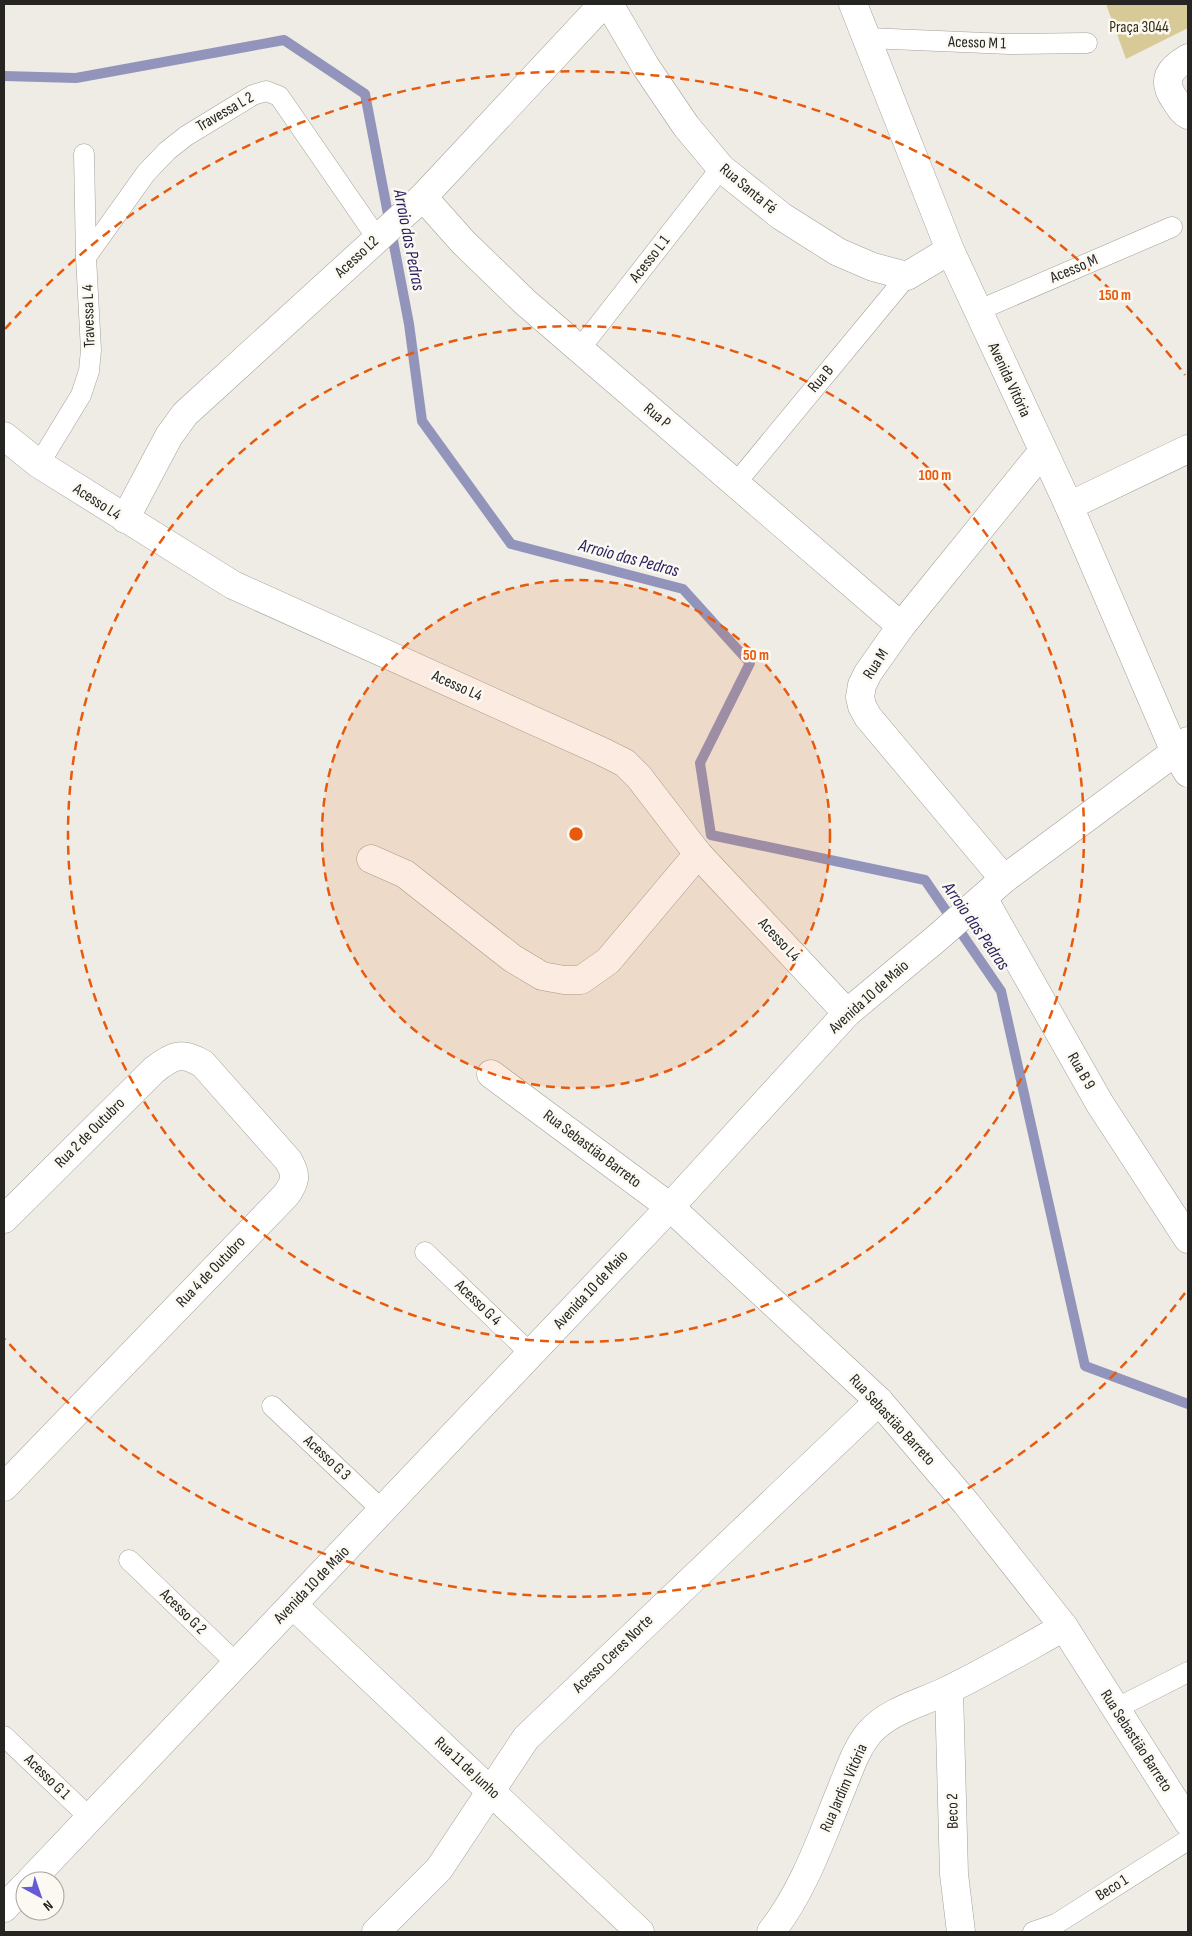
<svg xmlns="http://www.w3.org/2000/svg" width="1192" height="1936" font-family="'Sofia Sans Condensed',sans-serif">
	<style>
		.green { fill: #d8ca96 }
		.lines { fill: none; stroke-linecap: round; stroke-linejoin: round }
		.stream { stroke: #9394bb; stroke-width: 10 }
		.service-casing { stroke: #a2a099; stroke-width: 21 }
		.minor-casing { stroke: #a2a099; stroke-width: 29 }
		.tertiary-casing { stroke: #a2a099; stroke-width: 29 }
		.service { stroke: #fff; stroke-width: 20 }
		.minor { stroke: #fff; stroke-width: 28 }
		.tertiary { stroke: #fff; stroke-width: 28 }
		.ring { fill: none; stroke: #e8590c; stroke-width: 2.5; stroke-dasharray: 9 6 }
		.labels { text-anchor: middle; dominant-baseline: central; stroke-width: 5; stroke-linejoin: round; paint-order: stroke }
		.park-label { font-size: 16px; fill: #342c11; stroke: #fbf9f2 }
		.street-label { font-size: 16px; fill: #262522; stroke: #fbf9f2 }
		.water-label { font-size: 18px; font-style: italic; fill: #261d5e; stroke: #fbf9f2 }
		.centre { fill: #e8590c; stroke: #fbf9f2; stroke-width: 2.5 }
		.ring-label { font-size: 15px; text-anchor: middle; font-weight: bold; fill: #e8590c; stroke: #fbf9f2; stroke-width: 5; stroke-linejoin: round; paint-order: stroke }
	</style>
	<rect width="100%" height="100%" fill="#eeece4"/>
	<polygon class="green" points="1106,4 1188,4 1188,28 1126,59"/>
	<g class="lines">
		<polyline class="stream" points="4,76 76,78 284,40 365,94 409,324 422,421 511,544 683,589 750,663 700,763 711,835 925,880 1001,991 1085,1366 1188,1404"/>
		<defs>
			<g id="service">
				<polyline points="867,38 1009,44 1087,43"/>
				<polyline points="86,257 146,173 167,151 186,136 253,95 266,91 279,96 377,238"/>
				<polyline points="977,311 1172,227"/>
				<polyline points="579,350 721,168"/>
				<polyline points="39,464 81,395 89,371 91,350 86,257 84,154"/>
				<polyline points="736,483 907,276"/>
				<polyline points="425,1252 531,1354"/>
				<polyline points="272,1406 383,1511"/>
				<polyline points="129,1560 237,1664"/>
				<polyline points="1115,1709 1188,1672"/>
				<polyline points="4,1736 90,1818"/>
				<polyline points="1033,1932 1056,1924 1188,1840"/>
			</g>
			<g id="minor">
				<polyline points="609,4 646,67 686,126 721,168 781,216 838,252 873,267 907,276 950,250"/>
				<path d="M 1188,58 C 1169,69 1161,80 1175,100 C 1179,106 1182,112 1188,115"/>
				<polyline points="423,197 463,242 525,302 901,626"/>
				<polyline points="4,436 39,464 233,585 601,751 625,763 639,777 698,854 847,1013"/>
				<polyline points="1069,506 1188,449"/>
				<polyline points="125,519 169,436 185,414 423,197 603,4"/>
				<polyline points="1188,741 1175,752 1188,773"/>
				<polyline points="371,859 405,874 512,958 542,976 564,980 581,980 608,961 698,854"/>
				<polyline points="1004,879 868,717 862,706 860,697 862,685 868,673 901,626 1043,451"/>
				<polyline points="983,898 1100,1104 1188,1239"/>
				<polyline points="491,1074 670,1207"/>
				<path d="M 4,1219 L 154,1070 C 173,1055 182,1051 203,1064 L 288,1160 C 297,1175 296,1181 286,1195 L 4,1487"/>
				<polyline points="293,1605 640,1932"/>
				<polyline points="949,1690 954,1874 961,1932"/>
				<polyline points="376,1932 439,1869 526,1738 879,1401"/>
				<path d="M 771,1932 C 804,1890 821,1839 841,1790 C 849,1771 856,1748 870,1732 C 891,1709 923,1703 950,1689 C 989,1670 1026,1648 1064,1627"/>
			</g>
			<g id="tertiary">
				<polyline points="670,1207 879,1401 966,1503 1064,1627 1188,1822"/>
				<polyline points="30,1881 670,1207 847,1013 937,938 1004,879 1175,752 1069,506 950,250 853,4"/>
				<polyline points="4,1908 25,1886"/>
			</g>
		</defs>
		<use href="#service" class="service-casing"/>
		<use href="#minor" class="minor-casing"/>
		<use href="#tertiary" class="tertiary-casing"/>
		<use href="#service" class="service"/>
		<use href="#minor" class="minor"/>
		<use href="#tertiary" class="tertiary"/>
	</g>
	<circle cx="576" cy="834" r="254" fill="#e8590c" fill-opacity=".12"/>
	<g class="ring">
		<circle cx="576" cy="834" r="254"/>
		<circle cx="576" cy="834" r="508"/>
		<path d="M1185 1293A762 762 0 0 1 5 1339M5 329A762 762 0 0 1 1185 375"/>
	</g>
	<g class="labels">
		<g class="park-label">
			<text x="1139" y="27">Praça 3044</text>
		</g>
		<g class="street-label">
			<text transform="translate(977 43) rotate(2)">Acesso M 1</text>
			<text transform="translate(225 112) rotate(-30)">Travessa L 2</text>
			<text transform="translate(748 189) rotate(40)">Rua Santa Fé</text>
			<text transform="translate(357 257) rotate(-43)">Acesso L2</text>
			<text transform="translate(650 259) rotate(-52)">Acesso L 1</text>
			<text transform="translate(1074 269) rotate(-23)">Acesso M</text>
			<text transform="translate(89 316) rotate(-92)">Travessa L 4</text>
			<text transform="translate(821 379) rotate(-50)">Rua B</text>
			<text transform="translate(1009 380) rotate(65)">Avenida Vitória</text>
			<text transform="translate(657 416) rotate(40)">Rua P</text>
			<text transform="translate(97 502) rotate(33)">Acesso L4</text>
			<text transform="translate(876 664) rotate(-57)">Rua M</text>
			<text transform="translate(457 686) rotate(24)">Acesso L4</text>
			<text transform="translate(779 940) rotate(47)">Acesso L4</text>
			<text transform="translate(869 997) rotate(-42)">Avenida 10 de Maio</text>
			<text transform="translate(1081 1071) rotate(60)">Rua B 9</text>
			<text transform="translate(90 1133) rotate(-45)">Rua 2 de Outubro</text>
			<text transform="translate(592 1149) rotate(37)">Rua Sebastião Barreto</text>
			<text transform="translate(211 1272) rotate(-46)">Rua 4 de Outubro</text>
			<text transform="translate(591 1290) rotate(-47)">Avenida 10 de Maio</text>
			<text transform="translate(478 1303) rotate(44)">Acesso G 4</text>
			<text transform="translate(892 1420) rotate(47)">Rua Sebastião Barreto</text>
			<text transform="translate(327 1458) rotate(43)">Acesso G 3</text>
			<text transform="translate(312 1585) rotate(-46)">Avenida 10 de Maio</text>
			<text transform="translate(183 1612) rotate(44)">Acesso G 2</text>
			<text transform="translate(613 1654) rotate(-44)">Acesso Ceres Norte</text>
			<text transform="translate(1136 1741) rotate(57)">Rua Sebastião Barreto</text>
			<text transform="translate(467 1768) rotate(43)">Rua 11 de Junho</text>
			<text transform="translate(47 1777) rotate(44)">Acesso G 1</text>
			<text transform="translate(844 1788) rotate(-66)">Rua Jardim Vitória</text>
			<text transform="translate(953 1811) rotate(-91)">Beco 2</text>
			<text transform="translate(1112 1888) rotate(-32)">Beco 1</text>
		</g>
		<g class="water-label">
			<text transform="translate(409 240) rotate(79)">Arroio das Pedras</text>
			<text transform="translate(629 558) rotate(15)">Arroio das Pedras</text>
			<text transform="translate(976 926) rotate(55)">Arroio das Pedras</text>
		</g>
	</g>
	<circle cx="576" cy="834" r="8" class="centre"/>
	<g class="ring-label">
		<text x="1115" y="300">150 m</text>
		<text x="935" y="480">100 m</text>
		<text x="756" y="660">50 m</text>
	</g>
	<rect width="1192" height="1936" fill="none" stroke="#262522" stroke-width="10"/>
	<g transform="translate(40 1896) rotate(140)"><circle r="24" fill="#fbf9f2" stroke="#a6a49f"/>
	<path d="M0-4L9 19L0 12L-9 19Z" fill="#665bd4"/>
	<text y="-8" font-size="14" font-weight="bold" text-anchor="middle" fill="#262522">N</text>
	</g>
</svg>
